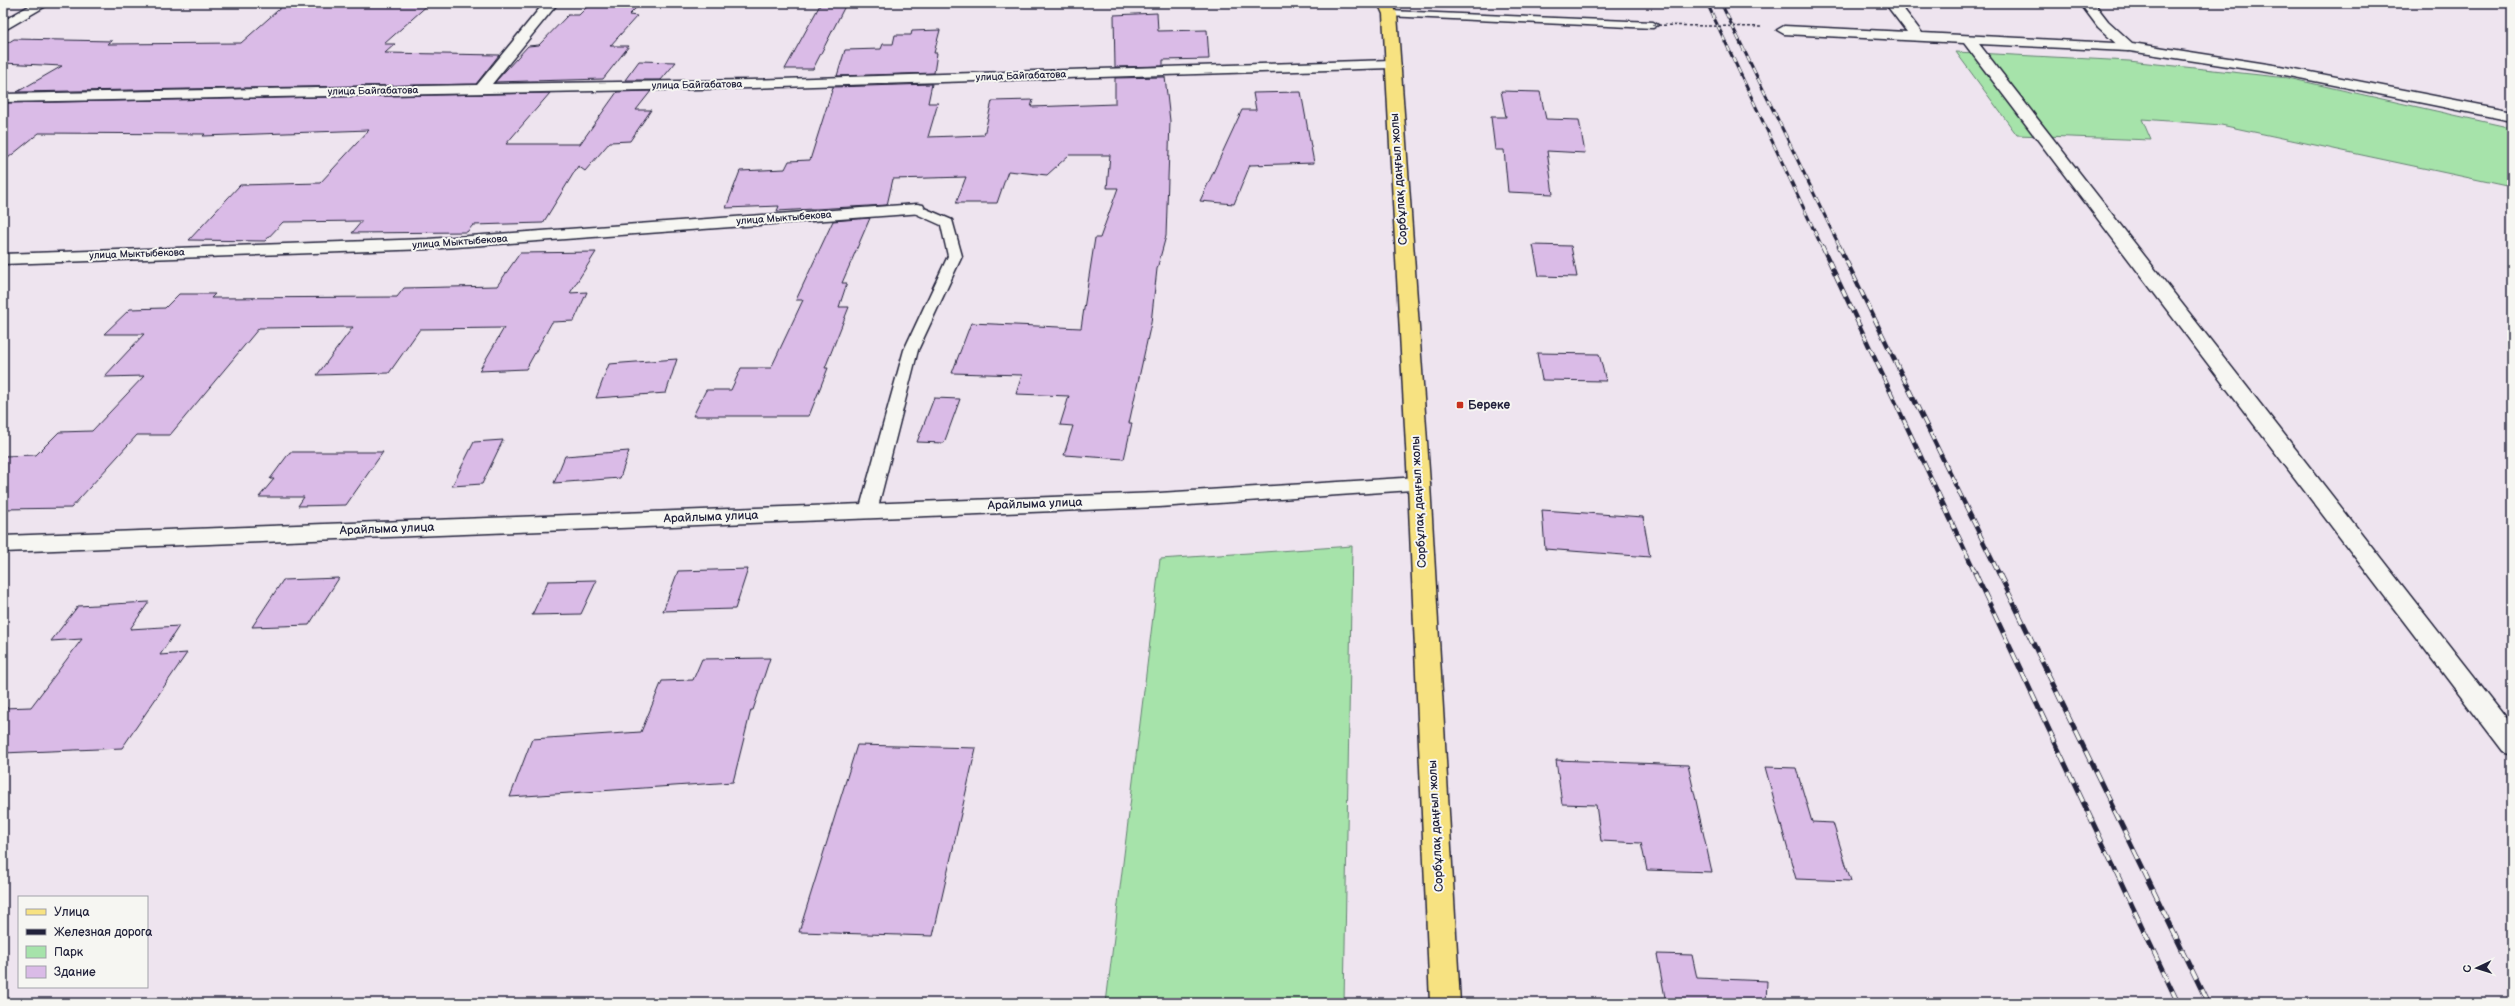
<svg xmlns="http://www.w3.org/2000/svg" width="2515" height="1006" font-family="'Balsamiq Sans',sans-serif">
	<style>
		.green { fill: #a6e3aa; stroke: #648272 }
		.building { fill: #dabbe7; stroke: #22223b }
		.lines { fill: none; stroke-linecap: round; stroke-linejoin: round }
		.lane-casing { stroke: #22223b; stroke-width: 3 }
		.street-casing { stroke: #22223b; stroke-width: 3 }
		.secondary-casing { stroke: #22223b; stroke-width: 3 }
		.primary-casing { stroke: #22223b; stroke-width: 3 }
		.lane { fill: #f6f6f2; fill-rule: evenodd }
		.street { fill: #f6f6f2; fill-rule: evenodd }
		.secondary { fill: #f6f6f2; fill-rule: evenodd }
		.primary { fill: #f7e281; fill-rule: evenodd }
		.rail-far2-casing { stroke: #22223b; stroke-width: 3 }
		.rail-far1-casing { stroke: #22223b; stroke-width: 4.5 }
		.rail-casing { stroke: #22223b; stroke-width: 5 }
		.rail-far2 { stroke: #f6f6f2; stroke-width: 2; stroke-dasharray: 6; stroke-linecap: butt }
		.rail-far1 { stroke: #f6f6f2; stroke-width: 3; stroke-dasharray: 8; stroke-linecap: butt }
		.rail { stroke: #f6f6f2; stroke-width: 3.5; stroke-dasharray: 11; stroke-linecap: butt }
		.path-bridge { stroke: #22223b; stroke-width: 1.5; stroke-dasharray: 3 2; stroke-linecap: butt }
		.poi-dot { fill: #c8321e; stroke: #f6f6f2; stroke-width: 1.5 }
		.labels { text-anchor: middle; dominant-baseline: central; stroke-width: 4; stroke-linejoin: round; paint-order: stroke }
		.far-street-label { font-size: 10px; fill: #22223b; stroke: #f6f6f2 }
		.street-label { font-size: 12px; fill: #22223b; stroke: #f6f6f2 }
		.poi-label { font-size: 12px; font-weight: bold; fill: #22223b; stroke: #f6f6f2; text-anchor: start }
	</style>
	<rect width="100%" height="100%" fill="#eee4ef"/>
	<filter id="ink" filterUnits="userSpaceOnUse"><feTurbulence type="fractalNoise" baseFrequency=".025" numOctaves="2"/><feDisplacementMap in="SourceGraphic" scale="8" xChannelSelector="R" yChannelSelector="G"/><feConvolveMatrix kernelMatrix="1 2 1 2 8 2 1 2 1" color-interpolation-filters="sRGB"/></filter>
	<g filter="url(#ink)">
		<g class="green">
			<polygon points="1956,52 2129,61 2288,78 2512,128 2512,187 2221,125 2142,119 2151,140 2017,135"/>
			<polygon points="1352,546 1344,1003 1106,1003 1160,559"/>
		</g>
		<g class="building">
			<polygon points="286,3 430,3 384,44 395,44 385,53 499,55 476,84 17,92 62,66 3,63 3,46 14,39 112,41 107,44 241,43"/>
			<polygon points="641,3 629,15 637,16 610,46 629,46 603,79 495,82 528,46 539,45 568,15 579,15 590,4"/>
			<polygon points="821,3 839,3 845,6 813,69 785,69"/>
			<polygon points="1157,13 1158,31 1207,30 1209,59 1163,60 1163,66 1115,67 1114,15"/>
			<polygon points="940,30 934,53 937,53 934,73 837,76 845,50 881,49 883,44 893,44 895,35 911,35 912,31"/>
			<polygon points="639,61 676,62 661,80 625,80"/>
			<polygon points="1165,77 1170,121 1166,236 1157,269 1151,323 1129,423 1132,423 1124,459 1064,455 1073,426 1060,425 1069,396 1016,394 1022,375 952,373 971,323 1081,328 1095,238 1100,238 1118,188 1107,188 1110,155 1069,155 1047,175 1008,171 997,203 956,203 966,177 893,179 887,205 777,211 779,206 726,208 740,171 785,169 789,161 810,160 833,87 932,84 928,103 938,103 928,137 984,135 992,101 1033,100 1031,107 1115,104 1115,78"/>
			<polygon points="651,91 636,110 651,110 630,141 610,142 585,171 578,166 543,223 473,225 467,232 352,233 362,221 283,222 265,241 189,240 240,185 320,183 369,130 203,136 205,134 39,133 3,162 3,103 550,93 506,144 580,144 617,92"/>
			<polygon points="1501,91 1540,92 1546,119 1579,120 1585,153 1547,151 1553,194 1508,192 1504,150 1495,150 1491,117 1506,117"/>
			<polygon points="1301,92 1314,163 1250,165 1234,204 1200,201 1242,110 1256,110 1253,93"/>
			<polygon points="870,218 842,283 847,283 839,307 849,307 825,368 828,368 809,416 693,416 706,390 731,390 741,368 771,368 803,300 796,300 833,221"/>
			<polygon points="1533,245 1571,246 1577,277 1539,276"/>
			<polygon points="596,252 570,293 587,292 574,321 552,322 526,369 479,371 504,328 420,329 389,373 317,375 353,327 259,328 170,435 137,435 71,508 3,509 3,456 36,455 59,432 92,431 144,376 104,377 144,334 104,334 130,309 165,308 179,294 215,294 211,298 397,297 404,288 497,286 520,253"/>
			<polygon points="1537,353 1599,354 1606,381 1542,380"/>
			<polygon points="677,359 666,393 596,398 609,364"/>
			<polygon points="934,398 960,399 944,443 917,442"/>
			<polygon points="503,440 482,484 452,486 474,442"/>
			<polygon points="629,451 620,478 554,483 565,456"/>
			<polygon points="290,452 383,452 346,505 298,506 304,497 259,497 274,479 270,479"/>
			<polygon points="1542,510 1643,517 1650,557 1545,549"/>
			<polygon points="748,569 735,609 663,611 678,571"/>
			<polygon points="339,578 309,625 252,627 283,580"/>
			<polygon points="597,580 581,614 532,615 548,581"/>
			<polygon points="149,602 130,629 179,626 160,655 187,653 122,748 3,753 3,708 31,707 82,639 51,641 78,606"/>
			<polygon points="770,658 753,710 751,710 733,782 510,797 532,739 641,732 662,681 693,680 702,659"/>
			<polygon points="857,745 976,748 933,936 799,932"/>
			<polygon points="1556,760 1688,765 1712,872 1647,870 1641,843 1601,841 1596,805 1562,804"/>
			<polygon points="1765,767 1796,768 1812,822 1833,823 1851,881 1796,879"/>
			<polygon points="1657,954 1692,955 1697,978 1767,981 1766,1003 1666,1003"/>
		</g>
		<g class="lines">
			<defs>
				<g id="lane">
					<polygon points="1390,11 1653,22 1658,25 1653,28 1386,16 1386,12"/>
					<polygon points="917,205 952,220 962,256 918,350 877,511 874,515 862,515 859,511 904,350 948,256 941,225 912,212 910,209"/>
				</g>
				<g id="street">
					<polygon points="34,3 51,3 3,31 3,21"/>
					<polygon points="544,3 558,3 492,84 750,80 1391,60 1398,64 1391,68 750,88 3,102 3,94 477,85"/>
					<polygon points="1885,3 1899,3 1922,33 2133,44 2135,47 2128,51 1979,44 2512,726 2512,755 2503,752 1964,43 1784,34 1777,30 1784,26 1907,32"/>
					<polygon points="917,204 923,205 925,209 923,213 428,249 3,264 3,254 428,239"/>
					<polygon points="1419,477 1427,479 1430,484 1427,489 1159,507 3,552 3,536 1159,493"/>
				</g>
				<polygon id="secondary" points="2080,3 2094,3 2108,21 2132,43 2280,66 2512,111 2512,121 2280,74 2123,50 2098,27"/>
				<polygon id="primary" points="1378,3 1392,3 1397,14 1430,484 1460,1003 1430,1003 1408,484 1383,14"/>
			</defs>
			<use href="#lane" class="lane-casing"/>
			<use href="#street" class="street-casing"/>
			<use href="#secondary" class="secondary-casing"/>
			<use href="#primary" class="primary-casing"/>
			<use href="#lane" class="lane"/>
			<use href="#street" class="street"/>
			<use href="#secondary" class="secondary"/>
			<use href="#primary" class="primary"/>
			<defs>
				<g id="rail-far2">
					<polyline points="1707,3 1822,247"/>
					<polyline points="1721,3 1840,247"/>
				</g>
				<g id="rail-far1">
					<polyline points="1822,246 1976,574"/>
					<polyline points="1839,246 1999,574"/>
				</g>
				<g id="rail">
					<polyline points="1975,573 2178,1003"/>
					<polyline points="1999,573 2208,1003"/>
				</g>
			</defs>
			<use href="#rail-far2" class="rail-far2-casing"/>
			<use href="#rail-far1" class="rail-far1-casing"/>
			<use href="#rail" class="rail-casing"/>
			<use href="#rail-far2" class="rail-far2"/>
			<use href="#rail-far1" class="rail-far1"/>
			<use href="#rail" class="rail"/>
			<polyline class="path-bridge" points="1653,25 1763,27"/>
		</g>
	</g>
	<rect class="poi-dot" x="1456" y="401" width="8" height="8" rx="2"/>
	<g class="labels">
		<g class="far-street-label">
			<text transform="translate(1021 76) rotate(-2)">улица Байгабатова</text>
			<text transform="translate(697 85) rotate(-1)">улица Байгабатова</text>
			<text transform="translate(373 91) rotate(-1)">улица Байгабатова</text>
			<text transform="translate(784 218) rotate(-4)">улица Мыктыбекова</text>
			<text transform="translate(460 242) rotate(-4)">улица Мыктыбекова</text>
			<text transform="translate(137 254) rotate(-2)">улица Мыктыбекова</text>
		</g>
		<g class="street-label">
			<text transform="translate(1399 179) rotate(-94)">Сорбұлақ даңғыл жолы</text>
			<text transform="translate(1419 502) rotate(-93)">Сорбұлақ даңғыл жолы</text>
			<text transform="translate(1035 504) rotate(-2)">Арайлыма улица</text>
			<text transform="translate(711 517) rotate(-2)">Арайлыма улица</text>
			<text transform="translate(387 529) rotate(-2)">Арайлыма улица</text>
			<text transform="translate(1436 826) rotate(-93)">Сорбұлақ даңғыл жолы</text>
		</g>
		<g class="poi-label">
			<text x="1468" y="405">Береке</text>
		</g>
	</g>
	<rect width="2515" height="1006" fill="none" stroke="#f6f6f2" stroke-width="16"/>
	<rect x="8" y="8" width="2499" height="990" fill="none" stroke="#22223b" stroke-width="1.5" filter="url(#ink)"/>
	<rect x="18" y="896" width="130" height="92" fill="#f6f6f2" stroke="#a1a1a9"/>
	<rect x="26" y="909" width="20" height="6" fill="#f7e281" stroke="#a1a1a9"/>
	<text x="54" y="916" font-size="12" fill="#22223b">Улица</text>
	<rect x="26" y="929" width="20" height="6" fill="#22223b" stroke="#a1a1a9"/>
	<text x="54" y="936" font-size="12" fill="#22223b">Железная дорога</text>
	<rect x="26" y="946" width="20" height="12" fill="#a6e3aa" stroke="#a1a1a9"/>
	<text x="54" y="956" font-size="12" fill="#22223b">Парк</text>
	<rect x="26" y="966" width="20" height="12" fill="#dabbe7" stroke="#a1a1a9"/>
	<text x="54" y="976" font-size="12" fill="#22223b">Здание</text>
	<g transform="translate(2477 968) rotate(266)" stroke="#f6f6f2" stroke-width="3" paint-order="stroke">
	<path d="M0-3L7 15L0 10L-7 15Z" fill="#22223b"/>
	<text y="-6" font-size="11" font-weight="bold" text-anchor="middle" fill="#22223b">С</text>
	</g>
</svg>
